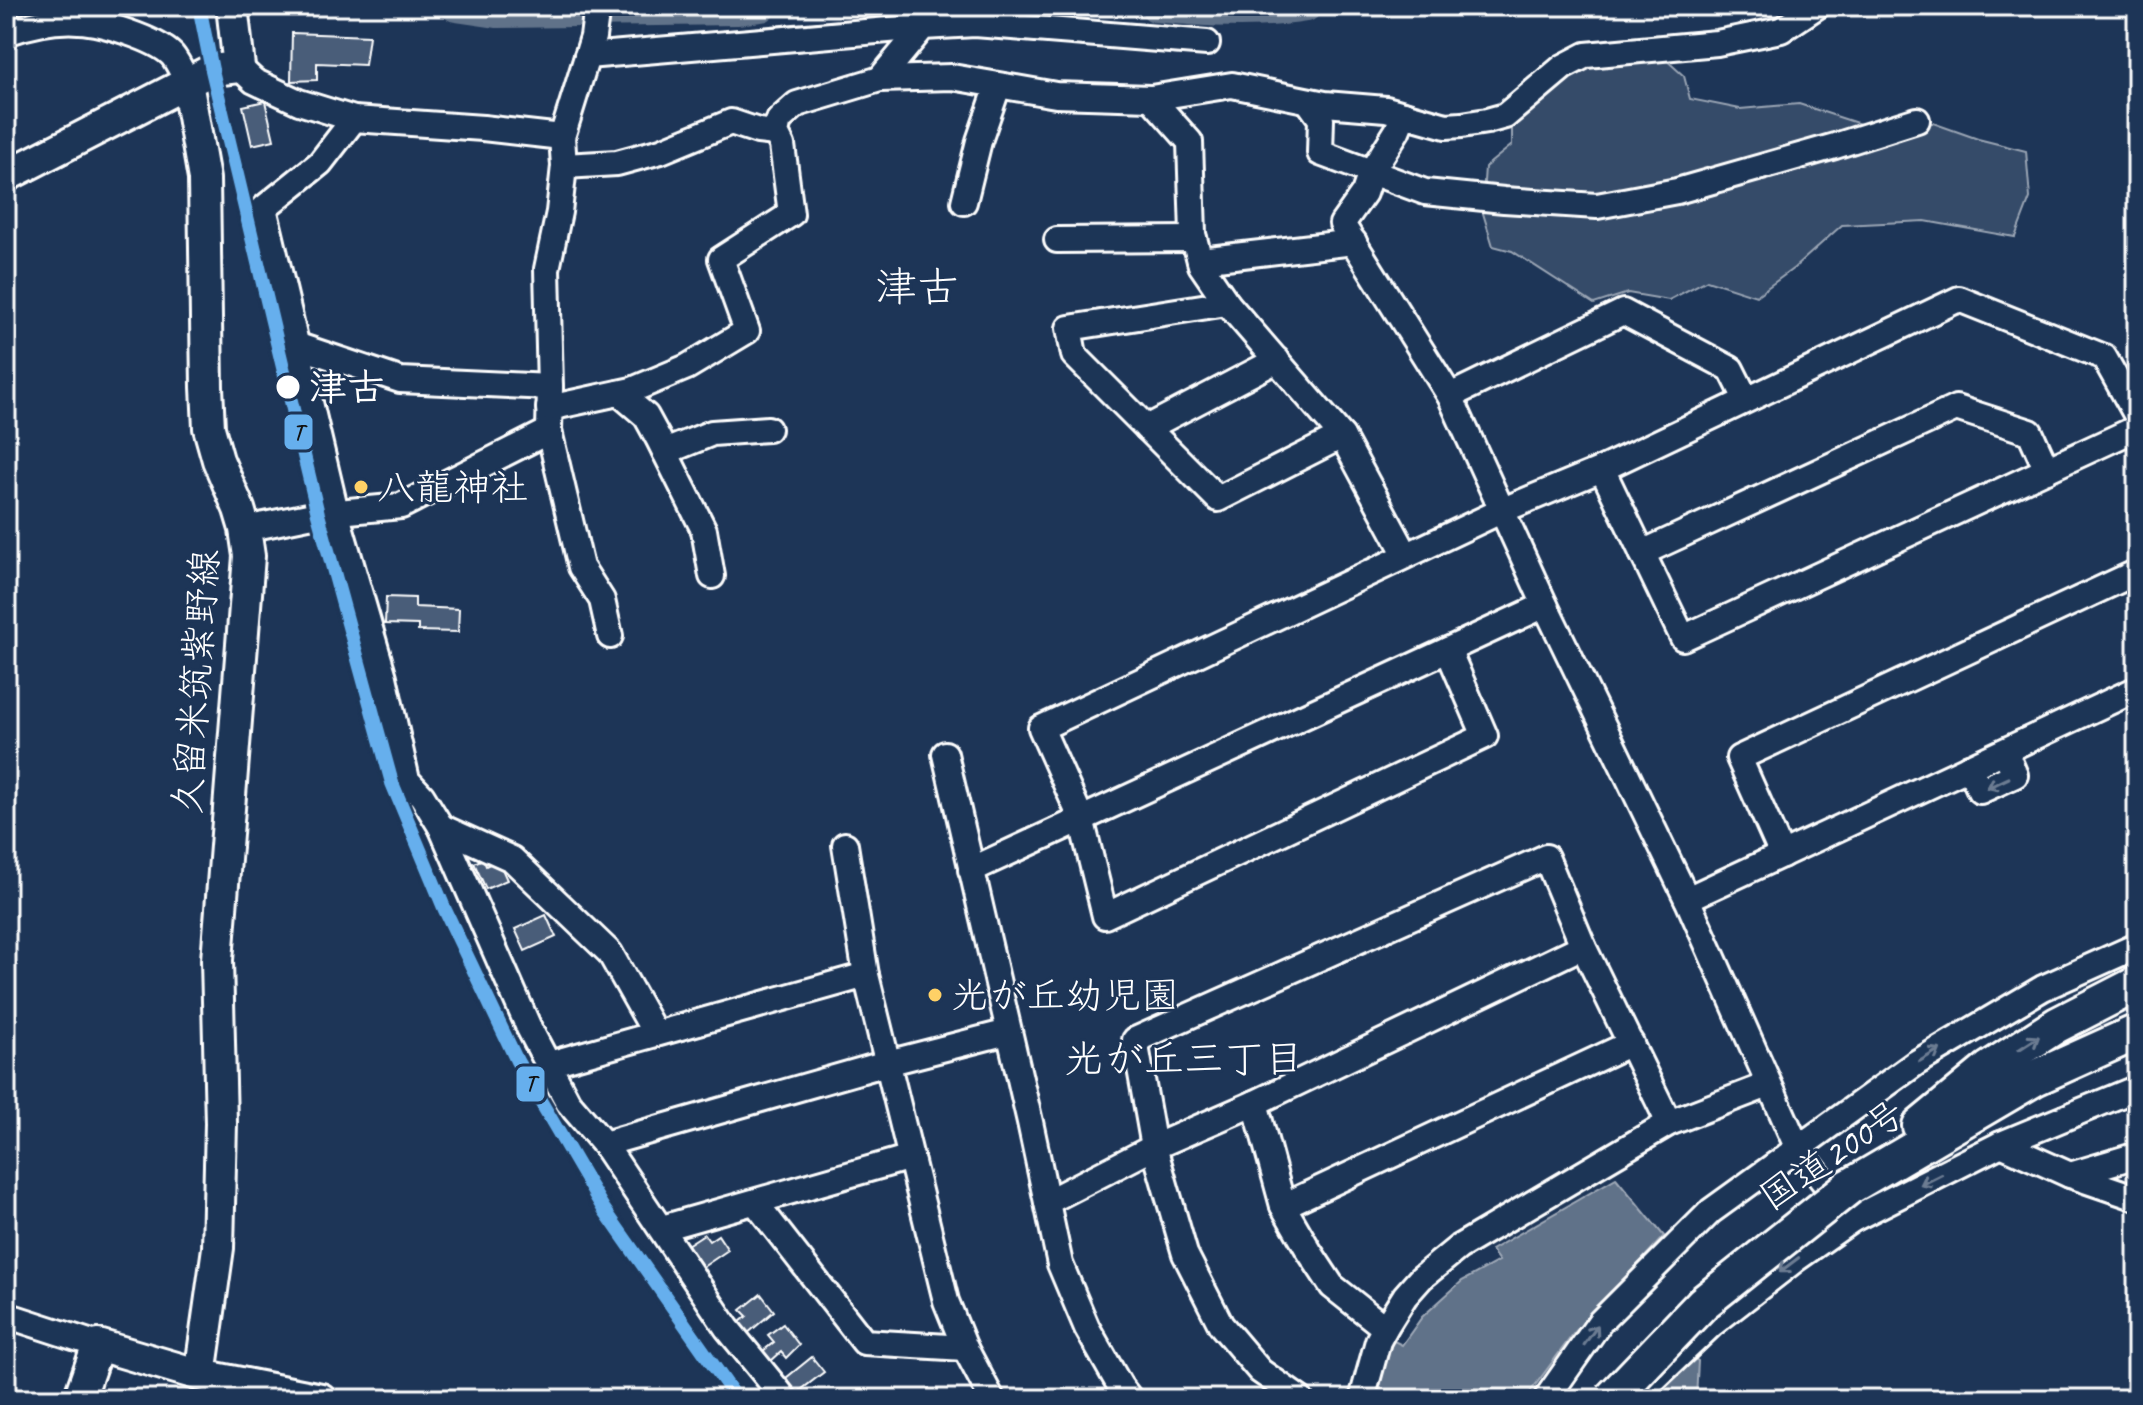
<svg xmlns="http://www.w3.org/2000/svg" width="2143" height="1405" font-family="Caveat,'Klee One',sans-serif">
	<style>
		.green { fill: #364b69; stroke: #9aa5b4; stroke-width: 2 }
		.water { fill: #617289; stroke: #a0aab8; stroke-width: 2 }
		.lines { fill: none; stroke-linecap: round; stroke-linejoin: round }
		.river { stroke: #617289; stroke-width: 32 }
		.building { fill: #4a5d79; stroke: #fff; stroke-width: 2 }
		.minor-casing { stroke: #fff; stroke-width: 30 }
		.major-casing { stroke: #fff; stroke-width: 36 }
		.highway-casing { stroke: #fff; stroke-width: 40 }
		.minor { stroke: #1d3557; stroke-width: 24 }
		.major { stroke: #1d3557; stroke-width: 30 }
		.highway { stroke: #1d3557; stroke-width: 34 }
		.highway-bridge-casing { stroke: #fff; stroke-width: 40; stroke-linecap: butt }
		.highway-bridge { stroke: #1d3557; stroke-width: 34 }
		.rail-1-casing { stroke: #1d3557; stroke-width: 20 }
		.rail-1 { stroke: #66afed; stroke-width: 14 }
		.oneway { stroke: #6c7c92 }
		.stop-dot { fill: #fff; stroke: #1d3557; stroke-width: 3 }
		.poi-dot { fill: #ffd166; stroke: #1d3557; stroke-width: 3 }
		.labels { text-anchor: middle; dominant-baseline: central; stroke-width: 6; stroke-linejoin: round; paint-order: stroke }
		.stop-label { font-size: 38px; font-weight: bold; fill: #fff; stroke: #1d3557; text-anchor: start }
		.poi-label { font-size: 38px; fill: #fff; stroke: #1d3557; text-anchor: start }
		.street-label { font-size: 38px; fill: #fff; stroke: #1d3557 }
		.neighbourhood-label { font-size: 40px; fill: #fff; stroke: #1d3557 }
		.quarter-label { font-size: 42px; fill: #fff; stroke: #1d3557 }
		.line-badge { stroke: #1d3557; stroke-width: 3 }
		.pale-badge-label { font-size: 22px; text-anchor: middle; font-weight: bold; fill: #111 }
	</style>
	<rect width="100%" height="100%" fill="#1d3557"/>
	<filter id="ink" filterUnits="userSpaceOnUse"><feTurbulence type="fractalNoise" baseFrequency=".0125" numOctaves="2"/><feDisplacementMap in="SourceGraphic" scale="16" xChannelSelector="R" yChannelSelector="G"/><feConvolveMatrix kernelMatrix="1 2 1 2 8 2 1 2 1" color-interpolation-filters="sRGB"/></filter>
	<g filter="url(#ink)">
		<polygon class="green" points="1664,58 1684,76 1690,99 1740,109 1799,104 1860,124 1933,123 1978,139 2026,151 2030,198 2015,237 1925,221 1842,225 1794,268 1756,296 1707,280 1669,300 1628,293 1594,304 1512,251 1493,246 1482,210 1485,167 1512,145 1512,118 1595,60"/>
		<g class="water">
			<polygon points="1616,1178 1664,1236 1574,1333 1525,1399 1375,1399 1390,1339 1402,1345 1422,1317 1462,1281 1499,1261 1491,1250"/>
			<polygon points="1692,1357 1698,1361 1696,1399 1649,1399"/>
		</g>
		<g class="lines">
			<g class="river">
				<polyline points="456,6 497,12 738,9 761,6"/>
				<path d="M 1156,6 C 1206,11 1257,14 1306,6"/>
			</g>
		</g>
		<g class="building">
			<polygon points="292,33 369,36 365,65 317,63 317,80 291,81"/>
			<polygon points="265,101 274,140 252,145 243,106"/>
			<polygon points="386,597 415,598 415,607 459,609 458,632 418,631 418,625 385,624"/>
			<polygon points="483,859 486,866 498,860 507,880 486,889 474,863"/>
			<polygon points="546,915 556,937 525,951 515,929"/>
			<polygon points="704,1234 709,1241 718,1235 728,1250 703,1267 687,1245"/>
			<polygon points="761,1294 774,1311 747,1334 739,1323 747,1316 741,1310"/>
			<polygon points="783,1324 799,1345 786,1358 781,1352 771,1361 763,1351 774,1342 768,1335"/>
			<polygon points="812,1357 824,1372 797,1393 786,1378"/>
		</g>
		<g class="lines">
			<defs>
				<g id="minor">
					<polyline points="597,6 593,37 562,137 564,166 559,212 547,269 550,387 549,431 581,567 602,600 610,636"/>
					<path d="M 6,33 C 29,25 55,19 79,21 C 102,22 156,39 172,55 C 178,62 183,74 187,82"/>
					<polyline points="587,56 923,27 939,6"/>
					<polyline points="239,67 254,81 299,102 354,119 483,128 562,137"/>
					<polyline points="880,79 952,77 1056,95 1151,98 1232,85 1325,104 1386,109 1446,126 1462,125 1487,121 1505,116 1563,67 1586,55 1717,43 1781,30 1817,6"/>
					<polyline points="1151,98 1190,142 1193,234 1201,265 1227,303 1342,436 1406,555"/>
					<polyline points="1308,101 1321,119 1320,153 1425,192 1504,200 1597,206 1677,191 1835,146 1917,120"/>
					<polyline points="1404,114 1397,131 1371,172 1364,193 1342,224 1450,396 1545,605 1687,899 1798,1149 1853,1219"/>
					<polyline points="354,119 320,163 264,208 336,512 384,677 407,780 422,796 441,827 529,1028 568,1102 604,1144 727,1328 785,1399"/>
					<polyline points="564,166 617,163 661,151 731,122 758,131 776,133"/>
					<polyline points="964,202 979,141 998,86"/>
					<polyline points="1057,240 1194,239"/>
					<polyline points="1200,260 1354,242"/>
					<polyline points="1227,303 1069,328 1074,355 1218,499 1342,436"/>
					<polyline points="296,345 400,380 550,387"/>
					<polyline points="619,393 646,416 658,438 704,530 712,576"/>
					<polyline points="1450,396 1623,312 1731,369 1746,399"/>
					<polyline points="549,408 632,390 687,367 747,331 721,259 791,214 782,145 776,133 779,120 797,104 880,79 923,27 975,24 1207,43"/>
					<polyline points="1147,428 1277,360"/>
					<polyline points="665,452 712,433 768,429"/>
					<polyline points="1602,469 1683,638 2137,428"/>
					<polyline points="245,529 318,514 401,506 549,431"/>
					<polyline points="1642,553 1956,408 2030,432 2047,470"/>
					<polyline points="1448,650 1485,736 1105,916 1081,818 1041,728 1503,510 1602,469 1959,299 2104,357 2137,416"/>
					<polyline points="945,754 1030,1122 1060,1264 1087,1328 1120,1386 1130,1399"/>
					<polyline points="1969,767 1980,791 2015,775 2005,751"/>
					<polyline points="441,827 512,859 610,953 655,1033"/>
					<polyline points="845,845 866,975 946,1301 965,1348 992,1399"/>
					<polyline points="1782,855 1739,758 2137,572"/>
					<polyline points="971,870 1545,605"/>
					<polyline points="1687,899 2137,689"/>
					<polyline points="549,1064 866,975"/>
					<polyline points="1255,1103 1283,1206 1309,1251 1332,1286 1385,1328"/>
					<polyline points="604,1144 887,1063 1008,1032"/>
					<polyline points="2001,1144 2070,1175 2137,1198"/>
					<polyline points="2070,1175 2137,1155"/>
					<polyline points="755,1202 864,1342 965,1348"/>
					<polyline points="1047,1202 1154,1147 1255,1103 1583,946"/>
					<polyline points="1283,1206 1631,1043"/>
					<polyline points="662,1228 911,1157"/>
					<polyline points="6,1315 98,1345"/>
					<polyline points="1300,1399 1260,1371 1221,1325 1185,1254 1154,1147 1135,1040 1546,857 1583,946 1669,1123"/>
					<polyline points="1362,1399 1378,1341 1385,1328 1405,1296 1421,1278 1459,1247 1669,1123 1768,1085"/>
					<polyline points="1546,1399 1600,1322 1711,1211 1916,1063 2043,988 2137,946"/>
					<polyline points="1633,1399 1711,1325 1796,1259 1853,1219 2001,1144 2137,1088"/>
				</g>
				<g id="major">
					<polyline points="187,82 204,179 207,387 209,428 218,460 239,509 245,529 249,556 217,960 221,1123 218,1248 200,1375"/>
					<polyline points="6,176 204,74 212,70 239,67 232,6"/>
					<polyline points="79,1399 98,1345 200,1375 321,1399"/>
				</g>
				<g id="highway">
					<polyline points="1920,1126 1989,1069 2057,1025 2137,984"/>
					<polyline points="1849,1187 2035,1078 2137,1032"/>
				</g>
			</defs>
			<use href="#minor" class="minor-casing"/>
			<use href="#major" class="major-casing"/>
			<use href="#highway" class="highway-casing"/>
			<use href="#minor" class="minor"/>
			<use href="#major" class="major"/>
			<use href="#highway" class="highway"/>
			<defs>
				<polyline id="highway-bridge" points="1611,1399 1703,1303 1849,1187"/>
			</defs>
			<use href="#highway-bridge" class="highway-bridge-casing"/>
			<use href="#highway-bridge" class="highway-bridge"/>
			<defs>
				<polyline id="rail-1" points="199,6 212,70 318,514 392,783 445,910 517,1061 603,1208 737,1399"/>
			</defs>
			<use href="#rail-1" class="rail-1-casing"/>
			<use href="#rail-1" class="rail-1"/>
		</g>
		<defs><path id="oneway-shaft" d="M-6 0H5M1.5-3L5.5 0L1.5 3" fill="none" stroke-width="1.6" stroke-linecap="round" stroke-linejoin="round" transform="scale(2)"/></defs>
		<g class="oneway">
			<use href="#oneway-shaft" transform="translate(1998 783) rotate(155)"/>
			<use href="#oneway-shaft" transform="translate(2029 1043) rotate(-33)"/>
			<use href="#oneway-shaft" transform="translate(1930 1055) rotate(-31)"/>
			<use href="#oneway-shaft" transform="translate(1931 1180) rotate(153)"/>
			<use href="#oneway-shaft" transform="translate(1789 1265) rotate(143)"/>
			<use href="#oneway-shaft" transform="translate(1591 1335) rotate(-55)"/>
		</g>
	</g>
	<circle class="stop-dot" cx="288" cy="387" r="13"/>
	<g class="poi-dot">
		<circle cx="361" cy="487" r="8"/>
		<circle cx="935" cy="995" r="8"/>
	</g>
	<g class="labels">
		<g class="stop-label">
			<text x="309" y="387">津古</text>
		</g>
		<g class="poi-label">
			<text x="377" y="487">八龍神社</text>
			<text x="951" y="995">光が丘幼児園</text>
		</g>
		<g class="street-label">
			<text transform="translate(196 682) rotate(-86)">久留米筑紫野線</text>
			<text transform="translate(1832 1155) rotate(-34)">国道200号</text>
		</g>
		<g class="neighbourhood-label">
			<text x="1184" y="1059">光が丘三丁目</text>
		</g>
		<g class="quarter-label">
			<text x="917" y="287">津古</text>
		</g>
	</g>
	<g class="line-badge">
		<rect x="283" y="413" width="31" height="38" rx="8" fill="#66afed"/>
		<rect x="515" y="1065" width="31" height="38" rx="8" fill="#66afed"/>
	</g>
	<g class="pale-badge-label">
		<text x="298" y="440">T</text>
		<text x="530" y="1091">T</text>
	</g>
	<rect width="2143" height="1405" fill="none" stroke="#1d3557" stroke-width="32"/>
	<rect x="16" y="16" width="2111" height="1373" fill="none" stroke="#fff" stroke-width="3" filter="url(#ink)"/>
</svg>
